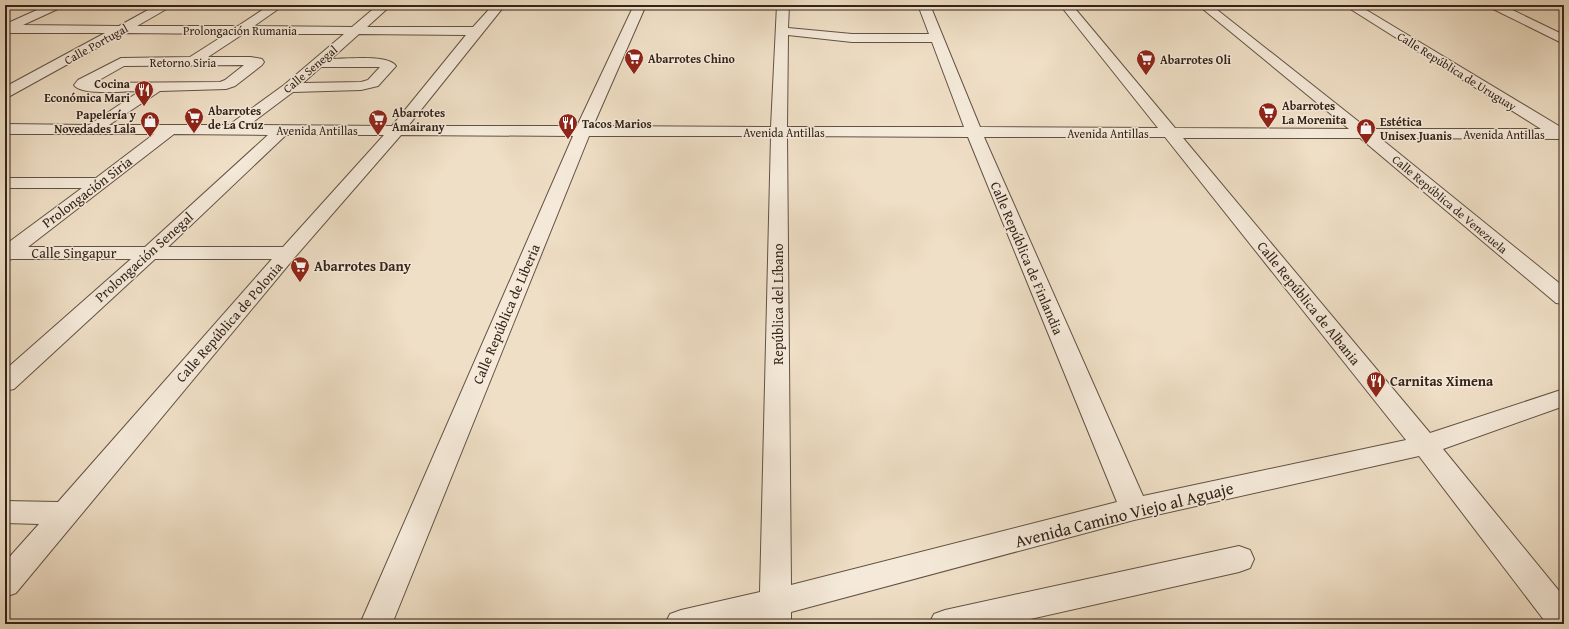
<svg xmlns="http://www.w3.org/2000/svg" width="1569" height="629" font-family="'Gentium Book Plus',serif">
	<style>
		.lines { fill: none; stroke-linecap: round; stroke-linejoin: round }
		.minor-casing { stroke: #625244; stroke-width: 2 }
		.minor { fill: #f5eada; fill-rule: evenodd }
		.labels { text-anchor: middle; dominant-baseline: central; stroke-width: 3; stroke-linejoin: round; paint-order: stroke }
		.far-street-label { font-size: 12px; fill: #332319; stroke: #f5eada }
		.far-poi-label { font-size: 12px; font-weight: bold; fill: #332319; stroke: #f5eada; text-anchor: start }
		.street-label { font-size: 14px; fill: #332319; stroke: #f5eada }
		.poi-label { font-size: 14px; font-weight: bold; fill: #332319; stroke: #f5eada; text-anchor: start }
		.near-street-label { font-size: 17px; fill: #332319; stroke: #f5eada }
	</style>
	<rect width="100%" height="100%" fill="#efdfc6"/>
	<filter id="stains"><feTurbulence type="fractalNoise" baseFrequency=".005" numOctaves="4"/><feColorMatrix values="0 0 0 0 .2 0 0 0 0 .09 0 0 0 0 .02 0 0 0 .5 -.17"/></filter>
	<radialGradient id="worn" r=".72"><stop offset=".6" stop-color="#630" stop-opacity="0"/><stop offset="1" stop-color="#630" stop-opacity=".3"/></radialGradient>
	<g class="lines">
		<defs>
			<g id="minor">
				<path d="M 48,5 L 64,5 L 62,7 L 23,25 L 119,26 L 157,5 L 172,5 L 170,7 L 137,26 L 238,26 L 270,5 L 284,5 L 254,26 L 352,27 L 378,5 L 421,5 L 419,7 L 415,8 L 388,8 L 367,27 L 473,27 L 493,5 L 505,5 L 408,126 L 577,126 L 634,5 L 646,5 L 593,126 L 771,127 L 777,5 L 789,5 L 788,28 L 852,34 L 929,34 L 918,5 L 930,5 L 980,127 L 1158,128 L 1060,5 L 1072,5 L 1175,128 L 1349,129 L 1198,5 L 1211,5 L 1368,129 L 1541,129 L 1344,5 L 1358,5 L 1564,129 L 1564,139 L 1380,138 L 1564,287 L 1564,304 L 1556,303 L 1360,138 L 1183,138 L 1430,433 L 1564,389 L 1564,406 L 1443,449 L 1564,597 L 1564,624 L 1547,624 L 1419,456 L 1134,520 L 791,612 L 791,624 L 759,624 L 759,620 L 742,624 L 665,624 L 670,614 L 681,610 L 760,592 L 771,136 L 589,136 L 392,624 L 360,624 L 573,136 L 401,135 L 295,257 L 16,593 L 5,597 L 5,562 L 39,524 L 5,523 L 5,501 L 58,502 L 272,259 L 155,259 L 14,389 L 5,391 L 5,370 L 131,259 L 12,259 L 5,261 L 5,245 L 82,188 L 5,188 L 5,178 L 96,178 L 154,134 L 5,134 L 5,124 L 89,125 L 140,91 C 126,91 81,96 74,85 L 78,80 L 121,58 L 190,57 L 226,34 L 124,33 L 10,96 L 5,97 L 5,87 L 105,33 L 5,33 L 5,25 L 8,23 ZM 243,34 L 344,34 L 284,85 L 229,125 L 109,125 L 160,91 L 226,89 L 235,86 L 262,65 L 264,62 L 262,59 L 251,57 L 208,57 ZM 359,34 L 466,35 L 392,126 L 249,125 L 293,92 L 361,90 L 378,86 L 396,66 C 388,54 345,59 331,59 ZM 788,35 L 852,42 L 932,42 L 964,127 L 787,127 ZM 244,65 L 225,80 L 220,82 L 94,83 L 124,66 ZM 321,67 L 380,67 L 368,80 L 361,82 L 303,83 ZM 174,134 L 268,135 L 145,247 L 28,247 ZM 286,135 L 384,135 L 283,247 L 168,247 ZM 787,136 L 968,137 L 1117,502 L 791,585 ZM 984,137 L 1165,137 L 1406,440 L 1143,496 Z"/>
				<polygon points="1487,5 1502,5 1564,35 1564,44 1489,7"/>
				<polygon points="1239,546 1250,550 1254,559 1250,568 1239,572 1008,624 929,624 934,614 945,610"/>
			</g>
		</defs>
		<use href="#minor" class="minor-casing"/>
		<use href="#minor" class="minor"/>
	</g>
	<defs>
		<symbol id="supermarket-pin" viewBox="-11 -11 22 30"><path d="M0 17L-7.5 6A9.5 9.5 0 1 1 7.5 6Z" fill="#8f2418" stroke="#f5eada"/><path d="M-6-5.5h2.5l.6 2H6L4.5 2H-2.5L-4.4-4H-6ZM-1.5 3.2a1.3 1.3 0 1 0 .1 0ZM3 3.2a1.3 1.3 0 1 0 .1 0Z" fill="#fff"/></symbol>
		<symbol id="restaurant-pin" viewBox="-11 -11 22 30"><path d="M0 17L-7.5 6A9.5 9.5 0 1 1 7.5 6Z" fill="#8f2418" stroke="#f5eada"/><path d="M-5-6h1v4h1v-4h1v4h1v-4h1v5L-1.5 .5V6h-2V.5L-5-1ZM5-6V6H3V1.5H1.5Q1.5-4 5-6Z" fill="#fff"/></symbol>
		<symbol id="shop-pin" viewBox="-11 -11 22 30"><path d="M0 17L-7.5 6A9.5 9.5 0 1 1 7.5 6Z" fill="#8f2418" stroke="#f5eada"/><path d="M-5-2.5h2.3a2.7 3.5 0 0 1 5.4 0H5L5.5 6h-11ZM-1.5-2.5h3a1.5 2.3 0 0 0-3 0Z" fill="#fff"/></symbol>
	</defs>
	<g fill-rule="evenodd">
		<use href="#supermarket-pin" x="623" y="47" width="22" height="30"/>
		<use href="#supermarket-pin" x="1135" y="48" width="22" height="30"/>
		<use href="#restaurant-pin" x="133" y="79" width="22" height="30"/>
		<use href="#supermarket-pin" x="1257" y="101" width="22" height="30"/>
		<use href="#supermarket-pin" x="183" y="106" width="22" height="30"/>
		<use href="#supermarket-pin" x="367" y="108" width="22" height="30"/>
		<use href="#shop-pin" x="139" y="110" width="22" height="30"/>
		<use href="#restaurant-pin" x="557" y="112" width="22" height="30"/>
		<use href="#shop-pin" x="1355" y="117" width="22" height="30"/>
		<use href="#supermarket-pin" x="289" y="255" width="22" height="30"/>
		<use href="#restaurant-pin" x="1365" y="370" width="22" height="30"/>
	</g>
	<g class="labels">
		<g class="far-street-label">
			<text x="240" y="30">Prolongación Rumania</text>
			<text transform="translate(96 44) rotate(-29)">Calle Portugal</text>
			<text x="183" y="62">Retorno Siria</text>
			<text transform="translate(310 69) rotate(-40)">Calle Senegal</text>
			<text transform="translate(1457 71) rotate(32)">Calle República de Uruguay</text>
			<text x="317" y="130">Avenida Antillas</text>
			<text x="784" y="132">Avenida Antillas</text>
			<text x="1108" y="133">Avenida Antillas</text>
			<text x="1504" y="134">Avenida Antillas</text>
			<text transform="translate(1450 204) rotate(40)">Calle República de Venezuela</text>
		</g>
		<g class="far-poi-label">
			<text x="648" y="58">Abarrotes Chino</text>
			<text x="1160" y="59">Abarrotes Oli</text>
			<text x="130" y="83" text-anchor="end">Cocina<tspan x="130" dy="14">Económica Mari</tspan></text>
			<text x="1282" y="105">Abarrotes<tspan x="1282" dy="14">La Morenita</tspan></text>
			<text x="208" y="110">Abarrotes<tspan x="208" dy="14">de La Cruz</tspan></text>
			<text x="392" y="112">Abarrotes<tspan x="392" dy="14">Amairany</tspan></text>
			<text x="136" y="114" text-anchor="end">Papelería y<tspan x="136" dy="14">Novedades Lala</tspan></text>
			<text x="1380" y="121">Estética<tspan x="1380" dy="14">Unisex Juanis</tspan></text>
			<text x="582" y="123">Tacos Marios</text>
		</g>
		<g class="street-label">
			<text transform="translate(87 192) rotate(-37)">Prolongación Siria</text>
			<text x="74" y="253">Calle Singapur</text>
			<text transform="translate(144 257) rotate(-42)">Prolongación Senegal</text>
			<text transform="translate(1027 258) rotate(67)">Calle República de Finlandia</text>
			<text transform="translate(1309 303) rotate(51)">Calle República de Albania</text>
			<text transform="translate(778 304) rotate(-90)">República del Líbano</text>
			<text transform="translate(506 314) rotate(-67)">Calle República de Liberia</text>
			<text transform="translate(229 322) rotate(-49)">Calle República de Polonia</text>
		</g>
		<g class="poi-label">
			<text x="314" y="266">Abarrotes Dany</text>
			<text x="1390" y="381">Carnitas Ximena</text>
		</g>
		<g class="near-street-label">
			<text transform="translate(1124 514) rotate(-14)">Avenida Camino Viejo al Aguaje</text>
		</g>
	</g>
	<rect width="1569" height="629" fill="none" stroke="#efdfc6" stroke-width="20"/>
	<rect x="6" y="6" width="1557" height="617" fill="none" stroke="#332319" stroke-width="2"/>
	<rect x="10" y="10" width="1549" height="609" fill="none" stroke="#332319"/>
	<rect width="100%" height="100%" filter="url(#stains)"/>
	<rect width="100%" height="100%" fill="url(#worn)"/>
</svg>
